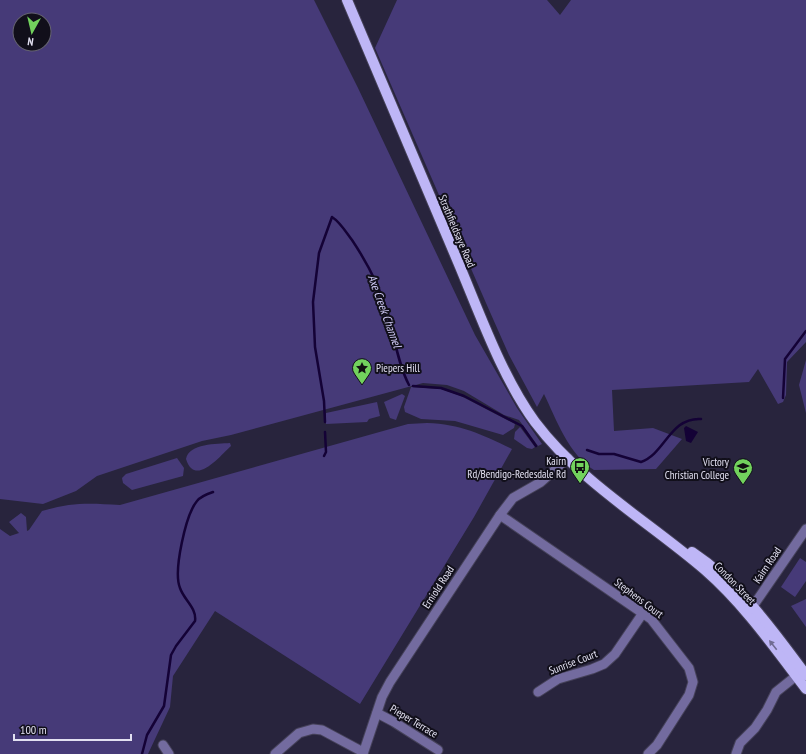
<svg xmlns="http://www.w3.org/2000/svg" width="806" height="754" font-family="'PT Sans Narrow',sans-serif">
	<style>
		.green { fill: #463a78; fill-rule: evenodd }
		.water { fill: #140236 }
		.lines { fill: none; stroke-linecap: round; stroke-linejoin: round }
		.stream { stroke: #140236; stroke-width: 2.5 }
		.minor-casing { stroke: #46425a; stroke-width: 11 }
		.major-casing { stroke: #46425a; stroke-width: 12 }
		.minor { stroke: #736b9f; stroke-width: 9 }
		.major { stroke: #beb6f6; stroke-width: 10 }
		.oneway { fill: #706b93 }
		.labels { text-anchor: middle; dominant-baseline: central; stroke-width: 4; stroke-linejoin: round; paint-order: stroke }
		.street-label { font-size: 11px; fill: #e2e0f1; stroke: #110f1a }
		.poi-label { font-size: 11px; fill: #e2e0f1; stroke: #110f1a; text-anchor: end }
		.water-label { font-size: 12px; font-style: italic; fill: #ccc7f1; stroke: #110f1a }
	</style>
	<rect width="100%" height="100%" fill="#28243d"/>
	<g class="green">
		<path d="M 0,0 L 314,0 L 358,88 L 475,335 L 517,408 L 542,444 L 538,446 L 519,420 L 504,415 L 464,391 L 447,385 L 423,383 L 231,435 L 202,441 L 97,476 L 76,491 L 43,504 L 0,499 ZM 20,20 L 44,20 L 44,44 L 20,44 Z"/>
		<path d="M 397,0 L 547,0 L 560,15 L 571,0 L 806,0 L 806,342 L 787,362 L 786,395 L 783,402 L 778,404 L 758,369 L 749,382 L 612,390 L 614,431 L 653,428 L 682,439 L 656,469 L 594,470 C 569,455 556,419 544,394 L 537,407 L 509,355 L 486,303 L 375,48 Z"/>
		<polygon points="806,360 806,413 799,385"/>
		<polygon points="411,387 441,389 461,396 515,424 514,428 503,435 455,421 421,419 405,412 404,407"/>
		<polygon points="402,394 405,396 396,420 390,418 384,402"/>
		<polygon points="377,402 380,416 369,419 367,422 326,424 326,413"/>
		<path d="M 427,423 C 461,424 483,435 512,449 L 474,517 L 360,704 L 215,611 L 173,676 L 170,707 L 148,754 L 0,754 L 0,529 L 10,536 L 19,533 L 9,522 L 21,513 L 26,517 L 27,531 L 29,530 L 42,511 C 72,502 89,503 120,505 L 408,424 Z"/>
		<polygon points="520,427 535,447 532,449 527,448 514,439 515,432"/>
		<path d="M 230,443 L 231,446 C 219,457 195,487 186,459 C 189,443 217,444 230,443 Z"/>
		<polygon points="177,458 184,468 183,476 132,490 123,483 122,478 126,474"/>
		<polygon points="800,558 806,562 806,581 795,597 781,587"/>
		<polygon points="806,599 806,627 791,606"/>
	</g>
	<polygon class="water" points="686,426 698,432 691,443 686,441 684,428"/>
	<g class="lines">
		<g class="stream">
			<polyline points="413,386 441,388 464,396 522,426 536,446"/>
			<polyline points="783,398 785,359 806,331"/>
			<path d="M 325,422 L 324,401 L 315,347 L 313,302 L 319,253 L 332,217 C 340,222 346,232 352,240 C 366,261 378,283 386,308 C 394,333 397,362 409,385"/>
			<path d="M 587,450 L 599,454 L 614,454 L 641,462 C 665,454 670,417 701,419"/>
			<polyline points="324,456 326,452 325,432"/>
			<path d="M 142,754 L 147,735 L 164,706 L 171,655 L 176,646 L 195,621 C 197,608 184,600 180,588 C 173,571 186,514 197,501 C 201,496 207,494 213,492"/>
		</g>
		<defs>
			<g id="minor">
				<polyline points="500,515 651,619 689,668 693,682 689,695 657,745 648,754"/>
				<polyline points="749,612 806,529"/>
				<polyline points="538,692 558,679 592,669 604,664 615,654 643,613"/>
				<polyline points="377,713 394,722 438,750"/>
				<polyline points="163,745 169,754"/>
				<polyline points="275,754 299,733 313,729 322,730 363,752"/>
				<polyline points="363,754 382,697 390,682 500,515 513,498 541,482 568,458"/>
				<polyline points="736,754 740,743 755,728 767,710 776,692 796,676"/>
			</g>
			<g id="major">
				<path d="M 347,0 C 384,87 421,175 458,262 C 480,314 502,377 535,422 C 581,483 648,521 705,570 C 744,604 774,647 806,689"/>
				<path d="M 692,552 C 739,583 773,630 806,675"/>
			</g>
		</defs>
		<use href="#minor" class="minor-casing"/>
		<use href="#major" class="major-casing"/>
		<use href="#minor" class="minor"/>
		<use href="#major" class="major"/>
	</g>
	<defs><path id="oneway-solid" d="M-6-.8H1V-3.2L6.5 0L1 3.2V.8H-6Z"/></defs>
	<use class="oneway" href="#oneway-solid" transform="translate(773 645) rotate(-128)"/>
	<defs>
		<symbol id="sight-pin" viewBox="-11 -11 22 30"><path d="M0 17L-7.5 6A9.5 9.5 0 1 1 7.5 6Z" fill="#72d25d" stroke="#110f1a"/><path d="M0-6L1.8-2.2L6-1.7L2.9 1.2L3.7 5.4L0 3.3L-3.7 5.4L-2.9 1.2L-6-1.7L-1.8-2.2Z" fill="#111"/></symbol>
		<symbol id="bus-pin" viewBox="-11 -11 22 30"><path d="M0 17L-7.5 6A9.5 9.5 0 1 1 7.5 6Z" fill="#72d25d" stroke="#110f1a"/><path d="M-5-6H5V4H4V6H2V4H-2V6H-4V4H-5ZM-3.5-4V0h7V-4ZM-3.5 1.2v1.5H-2V1.2ZM2 1.2v1.5H3.5V1.2Z" fill="#111"/></symbol>
		<symbol id="school-pin" viewBox="-11 -11 22 30"><path d="M0 17L-7.5 6A9.5 9.5 0 1 1 7.5 6Z" fill="#72d25d" stroke="#110f1a"/><path d="M0-5L7-2L0 1L-7-2ZM-4 1L0 2.5L4 1V4Q0 6-4 4Z" fill="#111"/></symbol>
	</defs>
	<g fill-rule="evenodd">
		<use href="#sight-pin" x="351" y="357" width="22" height="30"/>
		<use href="#bus-pin" x="569" y="456" width="22" height="30"/>
		<use href="#school-pin" x="732" y="457" width="22" height="30"/>
	</g>
	<g class="labels">
		<g class="street-label">
			<text transform="translate(457 231) rotate(67)">Strathfieldsaye Road</text>
			<text transform="translate(767 565) rotate(-56)">Kairn Road</text>
			<text transform="translate(735 583) rotate(46)">Condon Street</text>
			<text transform="translate(438 587) rotate(-57)">Erniold Road</text>
			<text transform="translate(639 598) rotate(37)">Stephens Court</text>
			<text transform="translate(573 662) rotate(-21)">Sunrise Court</text>
			<text transform="translate(414 721) rotate(31)">Pieper Terrace</text>
		</g>
		<g class="poi-label">
			<text x="376" y="368" text-anchor="start">Piepers Hill</text>
			<text x="566" y="461">Kairn<tspan x="566" dy="13">Rd/Bendigo-Redesdale Rd</tspan></text>
			<text x="729" y="462">Victory<tspan x="729" dy="13">Christian College</tspan></text>
		</g>
		<g class="water-label">
			<text transform="translate(385 311) rotate(70)">Axe Creek Channel</text>
		</g>
	</g>
	<g transform="translate(32 32) rotate(188)"><circle r="19" fill="#110f1a" stroke="#656370"/>
	<path d="M0-3L7 15L0 10L-7 15Z" fill="#72d25d"/>
	<text y="-6" font-size="11" font-weight="bold" text-anchor="middle" fill="#e2e0f1">N</text>
	</g>
	<path d="M14 734v6h117v-6" fill="none" stroke="#e2e0f1" stroke-width="2"/>
	<text x="20" y="734" font-size="12" fill="#e2e0f1" stroke="#110f1a" stroke-width="3" paint-order="stroke">100 m</text>
</svg>
